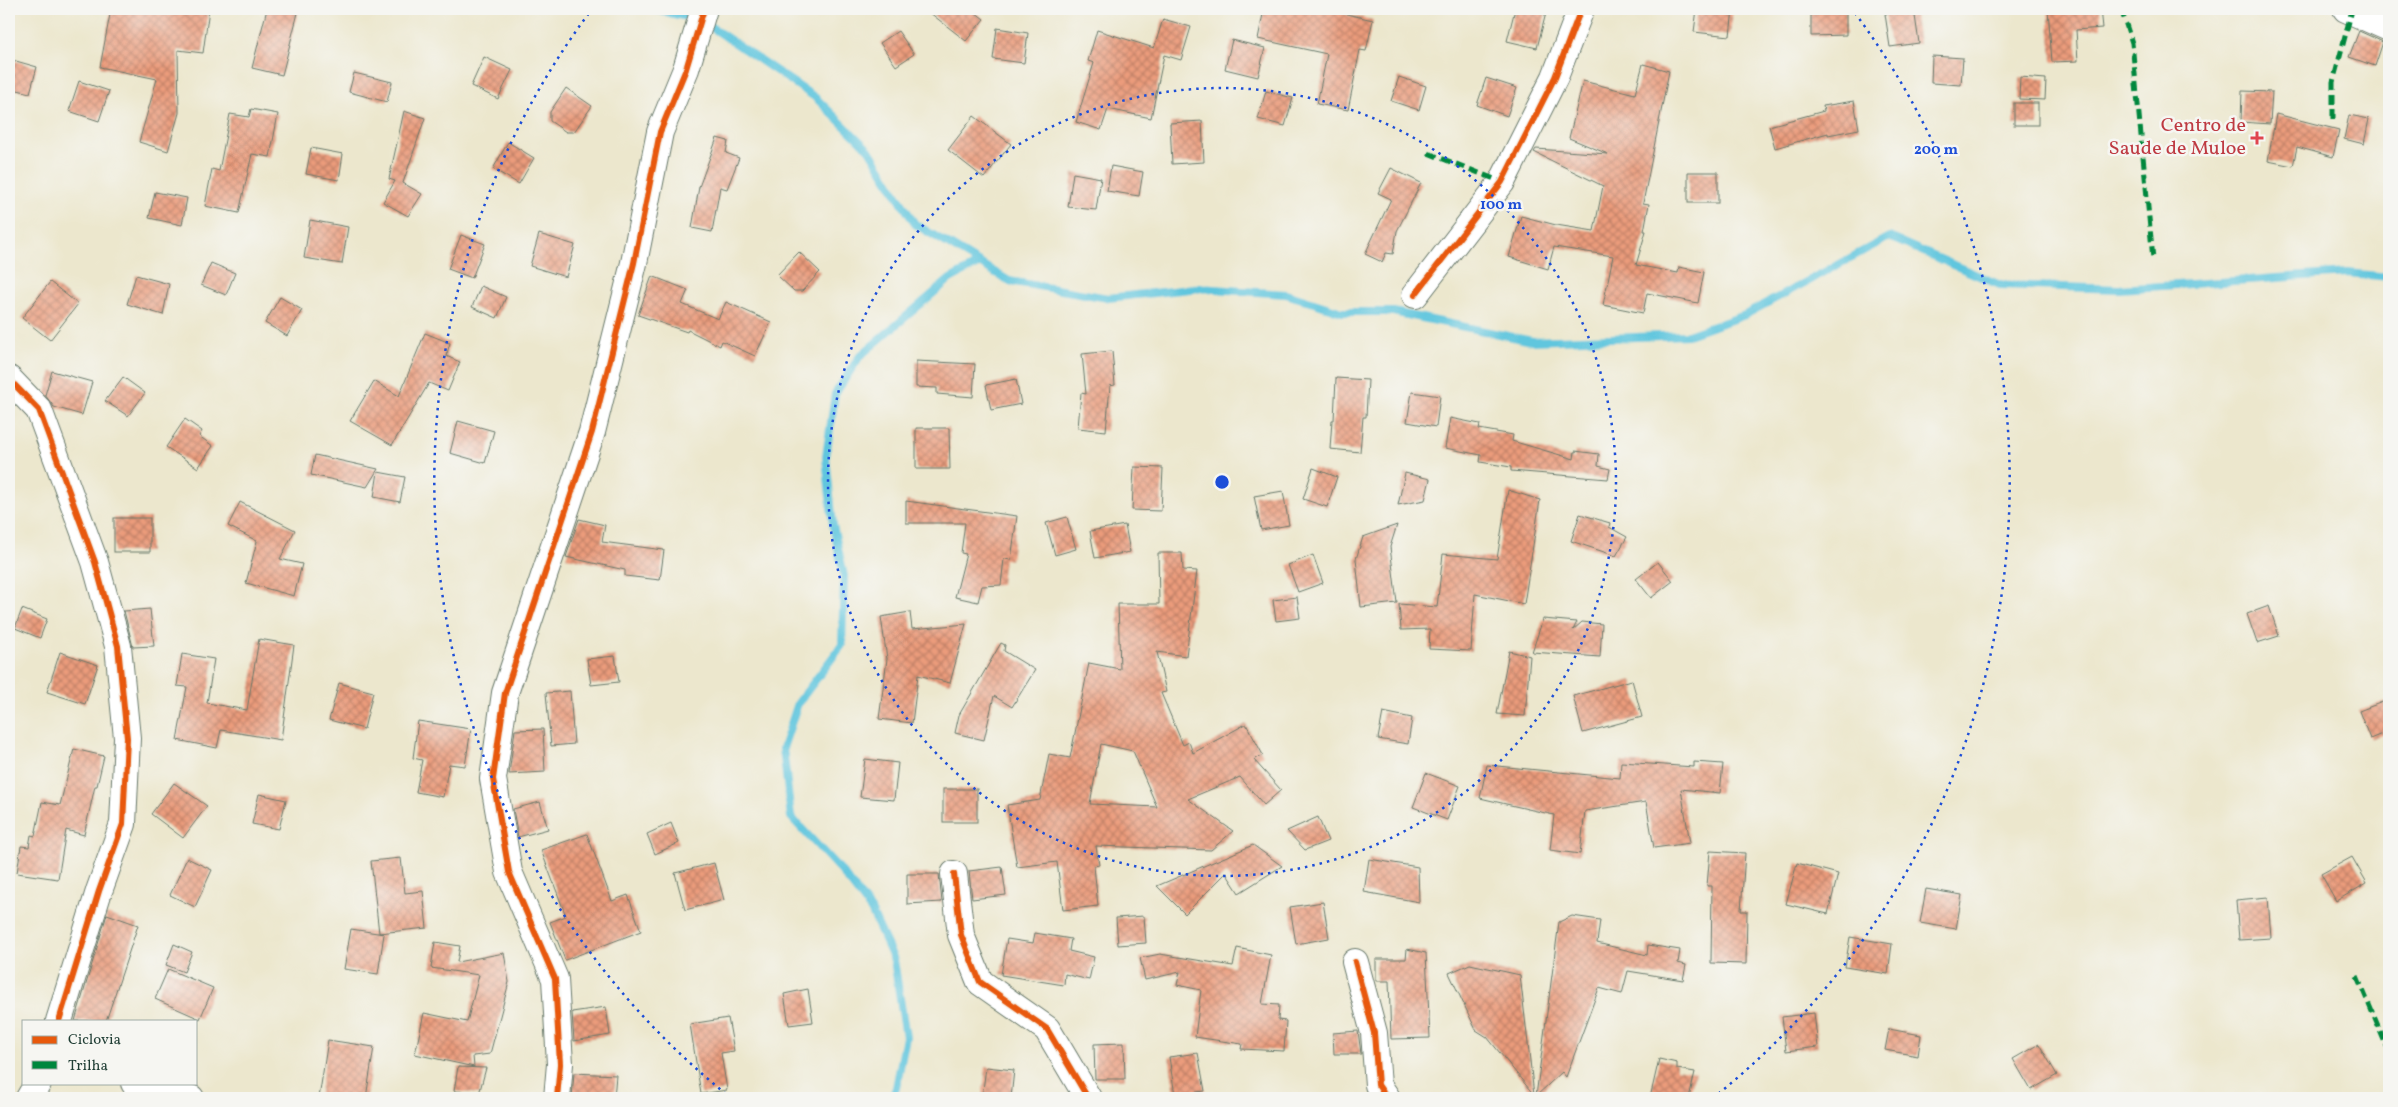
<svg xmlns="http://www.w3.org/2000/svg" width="2398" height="1107" font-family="Vollkorn,serif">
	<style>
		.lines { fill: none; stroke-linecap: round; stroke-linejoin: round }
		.stream { stroke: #61c6de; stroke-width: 8 }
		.building { fill: url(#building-cross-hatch); fill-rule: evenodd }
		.minor-casing { stroke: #67786a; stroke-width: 28 }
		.minor { stroke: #fff; stroke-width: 26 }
		.quiet { stroke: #00873e; stroke-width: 5; stroke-dasharray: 10 5; stroke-linecap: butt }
		.cycleway-casing { stroke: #f6f6f2; stroke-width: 9 }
		.cycleway { stroke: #e8590c; stroke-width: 6 }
		.ring { fill: none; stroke: #1d4ed8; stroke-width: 2.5; stroke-dasharray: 2.5 5 }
		.health-dot { fill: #e0444e; stroke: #f6f6f2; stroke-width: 2 }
		.labels { text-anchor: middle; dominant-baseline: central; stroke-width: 5; stroke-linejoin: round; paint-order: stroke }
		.health-label { font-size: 20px; fill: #be3a42; stroke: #f6f6f2; text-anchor: end }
		.centre { fill: #1d4ed8; stroke: #f6f6f2; stroke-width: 2.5 }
		.ring-label { font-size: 15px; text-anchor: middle; font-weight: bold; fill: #1d4ed8; stroke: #f6f6f2; stroke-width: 5; stroke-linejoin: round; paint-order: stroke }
	</style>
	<defs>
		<pattern id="building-cross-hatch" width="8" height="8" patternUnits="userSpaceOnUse" patternTransform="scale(1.25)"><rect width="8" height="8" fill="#eb9b7b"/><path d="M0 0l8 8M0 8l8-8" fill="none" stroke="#be8066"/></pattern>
	</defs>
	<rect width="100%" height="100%" fill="#f6f6f2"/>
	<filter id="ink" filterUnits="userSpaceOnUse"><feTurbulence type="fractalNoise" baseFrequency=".02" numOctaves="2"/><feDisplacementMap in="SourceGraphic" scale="10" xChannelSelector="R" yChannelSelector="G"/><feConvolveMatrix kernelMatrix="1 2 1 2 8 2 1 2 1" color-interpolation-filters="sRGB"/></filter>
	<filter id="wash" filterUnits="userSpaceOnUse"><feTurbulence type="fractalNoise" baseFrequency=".0096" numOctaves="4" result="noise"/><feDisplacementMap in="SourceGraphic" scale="20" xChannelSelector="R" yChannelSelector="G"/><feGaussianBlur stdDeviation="1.12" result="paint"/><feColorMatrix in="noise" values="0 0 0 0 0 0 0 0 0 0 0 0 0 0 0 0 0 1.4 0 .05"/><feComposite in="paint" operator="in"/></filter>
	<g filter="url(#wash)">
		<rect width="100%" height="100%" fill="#ece7cd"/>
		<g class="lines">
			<g class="stream">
				<polyline points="652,9 701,20 816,98 869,150 915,224 1009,281 1108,298 1199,288 1286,294 1342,312 1393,312 1532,341 1688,335 1745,315 1889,237 2000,285 2119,289 2347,273 2389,277"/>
				<polyline points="892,1098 896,1088 906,1037 894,960 871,910 842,872 791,817 783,748 798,703 842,645 844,576 833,525 826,457 835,394 860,356 950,279 980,263"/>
			</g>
		</g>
		<g id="blocks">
			<g class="building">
				<polygon points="111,9 209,9 203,53 178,50 179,113 168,151 139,142 157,79 100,67"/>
				<polygon points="267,9 299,9 282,75 252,68"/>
				<polygon points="925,9 971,9 984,19 966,41"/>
				<polygon points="1264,9 1324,9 1373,20 1366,51 1360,50 1348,110 1317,104 1327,54 1258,39"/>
				<polygon points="1515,9 1547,9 1537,48 1507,41"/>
				<polygon points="1697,9 1733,9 1730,36 1694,32"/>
				<polygon points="1811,9 1846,9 1846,35 1811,36"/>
				<polygon points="1914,9 1919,43 1890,47 1885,14"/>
				<polygon points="2048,9 2100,9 2102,28 2076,30 2078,61 2052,62"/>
				<polygon points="1163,19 1191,27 1181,60 1164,55 1151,118 1108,109 1101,130 1076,122 1094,63 1088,61 1097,30 1154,48"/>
				<polygon points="997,28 1028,33 1024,63 993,59"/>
				<polygon points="898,31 914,54 896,66 880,43"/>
				<polygon points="2359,31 2383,42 2375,66 2349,57"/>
				<polygon points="1232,40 1265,48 1258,77 1225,69"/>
				<polygon points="1932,56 1963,58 1961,85 1931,83"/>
				<polygon points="484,57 512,70 498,99 471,86"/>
				<polygon points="9,59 37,67 30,93 9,88"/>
				<polygon points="1643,64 1669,71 1643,203 1649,204 1644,231 1646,231 1636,265 1678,273 1679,267 1704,272 1698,303 1647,293 1643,313 1603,305 1613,256 1554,247 1548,269 1509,257 1521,216 1556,225 1594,231 1603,186 1534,152 1536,149 1608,154 1569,138 1583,81 1635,94"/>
				<polygon points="354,73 392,82 387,102 349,92"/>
				<polygon points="1399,77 1426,86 1419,110 1391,101"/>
				<polygon points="2020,77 2046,79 2045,100 2019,99"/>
				<polygon points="1486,78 1517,88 1507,116 1477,105"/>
				<polygon points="79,81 109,91 99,121 69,111"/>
				<polygon points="566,88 592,106 574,132 566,132 550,121 550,112"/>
				<polygon points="1266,91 1293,98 1285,126 1258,119"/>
				<polygon points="2242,91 2272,92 2270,124 2241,122"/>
				<polygon points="1854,101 1859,129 1828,135 1828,133 1775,148 1769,126 1824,111 1823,106"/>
				<rect x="2014" y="103" width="24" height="22"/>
				<polygon points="251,109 278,114 270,157 252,154 239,213 205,206 212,169 219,171 230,114 249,117"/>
				<polygon points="404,111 425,118 403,183 422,194 408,216 383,202 395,181 389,179"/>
				<polygon points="2276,114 2339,130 2333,157 2297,147 2293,166 2268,161"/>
				<polygon points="2349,115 2369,119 2364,144 2344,139"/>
				<polygon points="974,116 1011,144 984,178 948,150"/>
				<polygon points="1202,121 1204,162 1172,164 1170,123"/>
				<polygon points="717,138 728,141 726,153 739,158 727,189 720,187 712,232 692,228 699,187"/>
				<polygon points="508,142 534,158 519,184 493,169"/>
				<polygon points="311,148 343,154 339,180 306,174"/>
				<polygon points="1111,166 1143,172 1139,196 1107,191"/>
				<polygon points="1391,168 1421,183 1397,231 1393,254 1386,253 1382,262 1365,254 1391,199 1378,193"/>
				<rect x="1688" y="172" width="30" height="31"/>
				<polygon points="1073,173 1101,178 1096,210 1068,207"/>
				<polygon points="155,192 187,198 182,225 149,218"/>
				<polygon points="310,220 348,227 342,264 304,258"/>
				<polygon points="539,234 575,245 566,277 530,266"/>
				<polygon points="461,235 485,244 472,278 448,269"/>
				<polygon points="799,252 820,272 802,291 794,291 777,275"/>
				<polygon points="211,263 235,273 226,295 201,285"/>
				<polygon points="136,275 169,284 163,315 127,304"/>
				<polygon points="652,276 688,290 682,304 718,319 726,302 771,322 755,356 722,341 720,346 688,330 687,332 638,315"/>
				<polygon points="50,282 78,304 50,340 22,318"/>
				<polygon points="481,286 506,297 497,318 472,307"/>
				<polygon points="280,297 302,310 287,336 265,323"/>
				<polygon points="425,333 450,343 446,356 460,362 448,391 429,383 392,445 350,421 374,381 399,396"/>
				<polygon points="1112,351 1115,385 1110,386 1106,431 1078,428 1081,393 1086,394 1082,354"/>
				<polygon points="916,361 975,364 973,397 937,394 937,388 916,387"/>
				<polygon points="52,371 92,382 82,415 54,407 45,395"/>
				<polygon points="123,377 145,393 128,416 105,401"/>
				<polygon points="1336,378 1368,380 1366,417 1363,417 1360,452 1330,449 1332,420 1334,420"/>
				<polygon points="1016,379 1021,404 991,410 986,385"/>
				<polygon points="1412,392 1440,396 1436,427 1407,422"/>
				<polygon points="1450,418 1480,424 1479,429 1513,435 1512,441 1574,459 1575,451 1599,454 1598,466 1610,469 1608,479 1511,471 1511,467 1480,462 1481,455 1445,448"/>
				<polygon points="185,419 202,431 199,436 213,446 198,468 166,447"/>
				<polygon points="458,421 494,431 485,463 450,453"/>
				<polygon points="916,428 949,428 950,469 916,469"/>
				<polygon points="315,455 378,469 367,487 311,475"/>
				<polygon points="1134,467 1163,468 1161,511 1132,510"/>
				<polygon points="1313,468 1337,477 1327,507 1303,499"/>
				<polygon points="378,472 405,477 400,502 374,497"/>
				<polygon points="1405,473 1430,479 1425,500 1398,505"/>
				<polygon points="1508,490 1540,500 1524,604 1475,594 1471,651 1429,649 1430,629 1401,630 1399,604 1437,607 1443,554 1497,559"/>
				<polygon points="1283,491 1289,525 1261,530 1254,496"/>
				<polygon points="906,501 1017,516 1011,560 1004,559 1001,585 982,586 978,602 955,597 966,554 961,553 965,523 906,523"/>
				<polygon points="240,502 295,530 280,559 302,564 294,596 246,583 257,541 228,526"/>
				<polygon points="1580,514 1610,523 1609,527 1627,537 1616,556 1571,541"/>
				<polygon points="1067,517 1076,549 1055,555 1046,523"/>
				<rect x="114" y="518" width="36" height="34"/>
				<polygon points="579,519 605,525 602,542 664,550 660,580 625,576 625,570 566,557"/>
				<polygon points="1125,525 1130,552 1095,558 1090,531"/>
				<polygon points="1397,525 1390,547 1397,603 1361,607 1356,559 1363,537"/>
				<path d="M 1158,553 L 1182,553 L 1183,570 L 1197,571 L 1186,656 L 1157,652 L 1166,692 L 1161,693 L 1183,745 L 1189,742 L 1193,753 L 1246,724 L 1263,755 L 1254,760 L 1281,790 L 1264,805 L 1240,777 L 1188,799 L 1233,831 L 1211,850 L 1096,846 L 1099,865 L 1094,866 L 1098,906 L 1063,910 L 1057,862 L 1017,867 L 1007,805 L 1040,800 L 1049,754 L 1070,758 L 1089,663 L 1120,669 L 1118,604 L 1159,604 ZM 1101,744 L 1133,751 L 1157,807 L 1090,804 Z"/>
				<polygon points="1313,555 1323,583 1298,592 1288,565"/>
				<polygon points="1658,562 1673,581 1651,598 1636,579"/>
				<polygon points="1297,597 1300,618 1276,621 1273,600"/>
				<polygon points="2269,606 2279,636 2257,643 2247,614"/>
				<polygon points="22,609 47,619 40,638 15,628"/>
				<polygon points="150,609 154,646 133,647 124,611"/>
				<polygon points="910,612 912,629 966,624 950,683 918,675 912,723 879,719 887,659 881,617"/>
				<polygon points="1543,619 1577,622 1573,630 1582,622 1602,624 1600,657 1532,652"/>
				<polygon points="259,639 294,645 281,740 221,730 217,748 177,740 187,687 177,686 182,654 214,659 207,703 247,710"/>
				<polygon points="1001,643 1005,645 1004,651 1035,670 1012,707 994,696 984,740 955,733 959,715"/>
				<polygon points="1509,651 1530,656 1525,716 1497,714"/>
				<polygon points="60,652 98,665 85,704 47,692"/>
				<polygon points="615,656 619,682 591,685 587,659"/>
				<polygon points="1632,680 1642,717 1583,733 1573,696"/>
				<polygon points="339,683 373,692 364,729 329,720"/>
				<polygon points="570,691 574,744 551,746 546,693"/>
				<polygon points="2385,701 2389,712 2389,731 2370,739 2359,711"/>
				<polygon points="1383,712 1412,718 1408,744 1378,739"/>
				<polygon points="418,721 471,729 465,766 449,764 443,797 416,792 422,760 413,758"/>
				<polygon points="543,729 545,772 509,774 515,730"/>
				<polygon points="74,749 104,756 97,786 95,786 84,835 66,830 58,879 17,873 21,846 29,847 31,835 35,836 42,802 60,805"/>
				<polygon points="865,759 898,763 894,800 860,797"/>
				<polygon points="1621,762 1694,767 1694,762 1723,764 1720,793 1681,789 1690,843 1654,848 1646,802 1585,811 1580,854 1550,850 1554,815 1480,798 1487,765 1620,778"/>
				<polygon points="1426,773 1460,786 1447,820 1413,807"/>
				<polygon points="174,783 207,806 183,838 151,814"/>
				<rect x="943" y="789" width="34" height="33"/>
				<polygon points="259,794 286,800 279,829 252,824"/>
				<polygon points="540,802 548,829 518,837 513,809"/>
				<polygon points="1318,817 1328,841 1305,850 1287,831"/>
				<polygon points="671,823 679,843 655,854 647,834"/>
				<polygon points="587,834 612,901 628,895 641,931 565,960 550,922 566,916 541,850"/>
				<polygon points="1253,845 1282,866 1239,893 1226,873 1185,914 1157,886"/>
				<polygon points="1710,851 1745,853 1741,911 1747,911 1746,964 1711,963 1712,886 1707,886"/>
				<polygon points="2352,857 2367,883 2336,901 2321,874"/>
				<polygon points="187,858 212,870 195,907 170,895"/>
				<polygon points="401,858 405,893 423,891 427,928 379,933 371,861"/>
				<polygon points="1369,859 1418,867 1419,902 1364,892"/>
				<polygon points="714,863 724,900 685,910 675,873"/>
				<polygon points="1797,863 1838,874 1828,914 1786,904"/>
				<polygon points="1002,867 1006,895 972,899 969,871"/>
				<polygon points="907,874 939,874 942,902 907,904"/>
				<polygon points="1926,889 1962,895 1956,929 1920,923"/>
				<polygon points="2268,897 2271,938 2239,940 2236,900"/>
				<polygon points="1323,902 1329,938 1296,944 1290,907"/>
				<polygon points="107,914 138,925 106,1021 75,1021"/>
				<polygon points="1144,916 1146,943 1118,945 1116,918"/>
				<polygon points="1572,916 1600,920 1597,943 1647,955 1648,945 1680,950 1678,963 1686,965 1683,980 1628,971 1622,994 1599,988 1566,1077 1562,1072 1536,1096 1559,922"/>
				<polygon points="351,929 384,934 378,974 344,969"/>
				<polygon points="1035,933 1071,939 1069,951 1094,957 1089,980 1065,974 1064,985 1001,975 1007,939 1033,943"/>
				<polygon points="1850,937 1892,944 1888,974 1845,967"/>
				<polygon points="435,942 460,946 457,962 504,953 509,982 490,1054 473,1056 474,1067 415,1054 424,1013 467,1022 479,975 431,968"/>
				<polygon points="174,944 192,952 184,972 166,965"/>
				<polygon points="1237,948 1271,955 1262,1004 1279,1005 1278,1020 1286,1021 1284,1051 1241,1049 1242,1044 1195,1037 1201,990 1177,985 1180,972 1145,980 1140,958 1160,954 1233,966"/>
				<polygon points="1407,949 1426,953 1430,1038 1391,1039 1389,981 1376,981 1376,959 1406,959"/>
				<polygon points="1470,964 1520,975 1534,1095 1487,1037 1476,1030 1449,973"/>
				<polygon points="168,969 213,988 200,1019 155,999"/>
				<polygon points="808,989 813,1022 789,1025 784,994"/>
				<polygon points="606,1007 610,1035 574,1041 572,1012"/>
				<polygon points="1814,1013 1818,1047 1786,1051 1782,1017"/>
				<polygon points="728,1018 734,1051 721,1053 727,1090 701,1094 690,1024"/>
				<polygon points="1889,1029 1921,1035 1918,1056 1885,1050"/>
				<polygon points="1358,1031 1361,1054 1334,1054 1333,1033"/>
				<polygon points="328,1040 374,1047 366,1098 319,1098"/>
				<polygon points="1124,1043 1125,1079 1095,1079 1094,1044"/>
				<polygon points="2039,1044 2057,1075 2031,1090 2013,1059"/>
				<polygon points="1198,1053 1205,1091 1175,1095 1169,1057"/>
				<polygon points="1659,1059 1677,1063 1677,1069 1695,1072 1689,1098 1650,1098"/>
				<polygon points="458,1067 486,1068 479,1094 454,1091"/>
				<polygon points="986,1067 1014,1070 1011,1098 982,1098"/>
				<polygon points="574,1073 616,1075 614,1098 572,1098"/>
			</g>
		</g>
	</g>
	<g filter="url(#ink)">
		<use href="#blocks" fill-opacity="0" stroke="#67786a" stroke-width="1"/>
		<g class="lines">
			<defs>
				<g id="minor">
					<polyline points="2346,9 2389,28"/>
					<polyline points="1415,295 1502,182 1555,77 1581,9"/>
					<polyline points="9,379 39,410 95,562 118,646 127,738 123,824 99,891 59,1021"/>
					<polyline points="954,874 961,935 980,982 1047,1029 1088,1098"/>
					<polyline points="1355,962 1374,1033 1378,1085 1387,1098"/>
					<polyline points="134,1083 191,1098"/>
					<polyline points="29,1098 38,1083"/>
					<polyline points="557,1098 560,1064 555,979 509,872 493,779 505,693 592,432 634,263 660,132 686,69 704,9"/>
				</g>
			</defs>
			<use href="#minor" class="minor-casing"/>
			<use href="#minor" class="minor"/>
			<g class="quiet">
				<polyline points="2121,9 2132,43 2153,259"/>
				<polyline points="2333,119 2333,82 2352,10"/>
				<polyline points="1428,153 1502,182"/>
				<polyline points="2357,976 2389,1052"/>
			</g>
			<defs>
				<g id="cycleway">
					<polyline points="1415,295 1502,182 1555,77 1581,9"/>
					<polyline points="9,379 39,410 95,562 118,646 127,738 123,824 99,891 59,1021"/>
					<polyline points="954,874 961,935 980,982 1047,1029 1088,1098"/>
					<polyline points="1355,962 1374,1033 1378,1085 1387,1098"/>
					<polyline points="557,1098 560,1064 555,979 509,872 493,779 505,693 592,432 634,263 660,132 686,69 704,9"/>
				</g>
			</defs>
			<use href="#cycleway" class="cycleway-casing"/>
			<use href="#cycleway" class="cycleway"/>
		</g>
	</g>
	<g class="ring">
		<circle cx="1222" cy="482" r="394"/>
		<path d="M726 1094A788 788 0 0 1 589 13M1855 13A788 788 0 0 1 1718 1094"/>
	</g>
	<path class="health-dot" d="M2254.5 130.5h5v5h5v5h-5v5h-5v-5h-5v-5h5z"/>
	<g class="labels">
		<g class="health-label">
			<text x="2246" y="126">Centro de<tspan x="2246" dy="23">Saude de Muloe</tspan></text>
		</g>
	</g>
	<circle cx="1222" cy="482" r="8" class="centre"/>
	<g class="ring-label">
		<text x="1936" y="154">200 m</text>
		<text x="1501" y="209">100 m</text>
	</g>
	<rect width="2398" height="1107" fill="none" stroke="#f6f6f2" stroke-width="30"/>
	<rect x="22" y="1020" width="175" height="65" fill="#f6f6f2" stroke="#a0aca6"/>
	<rect x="32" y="1036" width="25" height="8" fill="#e8590c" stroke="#a0aca6"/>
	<text x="68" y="1044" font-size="15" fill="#1f3d34">Ciclovia</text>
	<rect x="32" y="1061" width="25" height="8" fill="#00873e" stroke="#a0aca6"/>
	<text x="68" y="1070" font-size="15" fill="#1f3d34">Trilha</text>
</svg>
